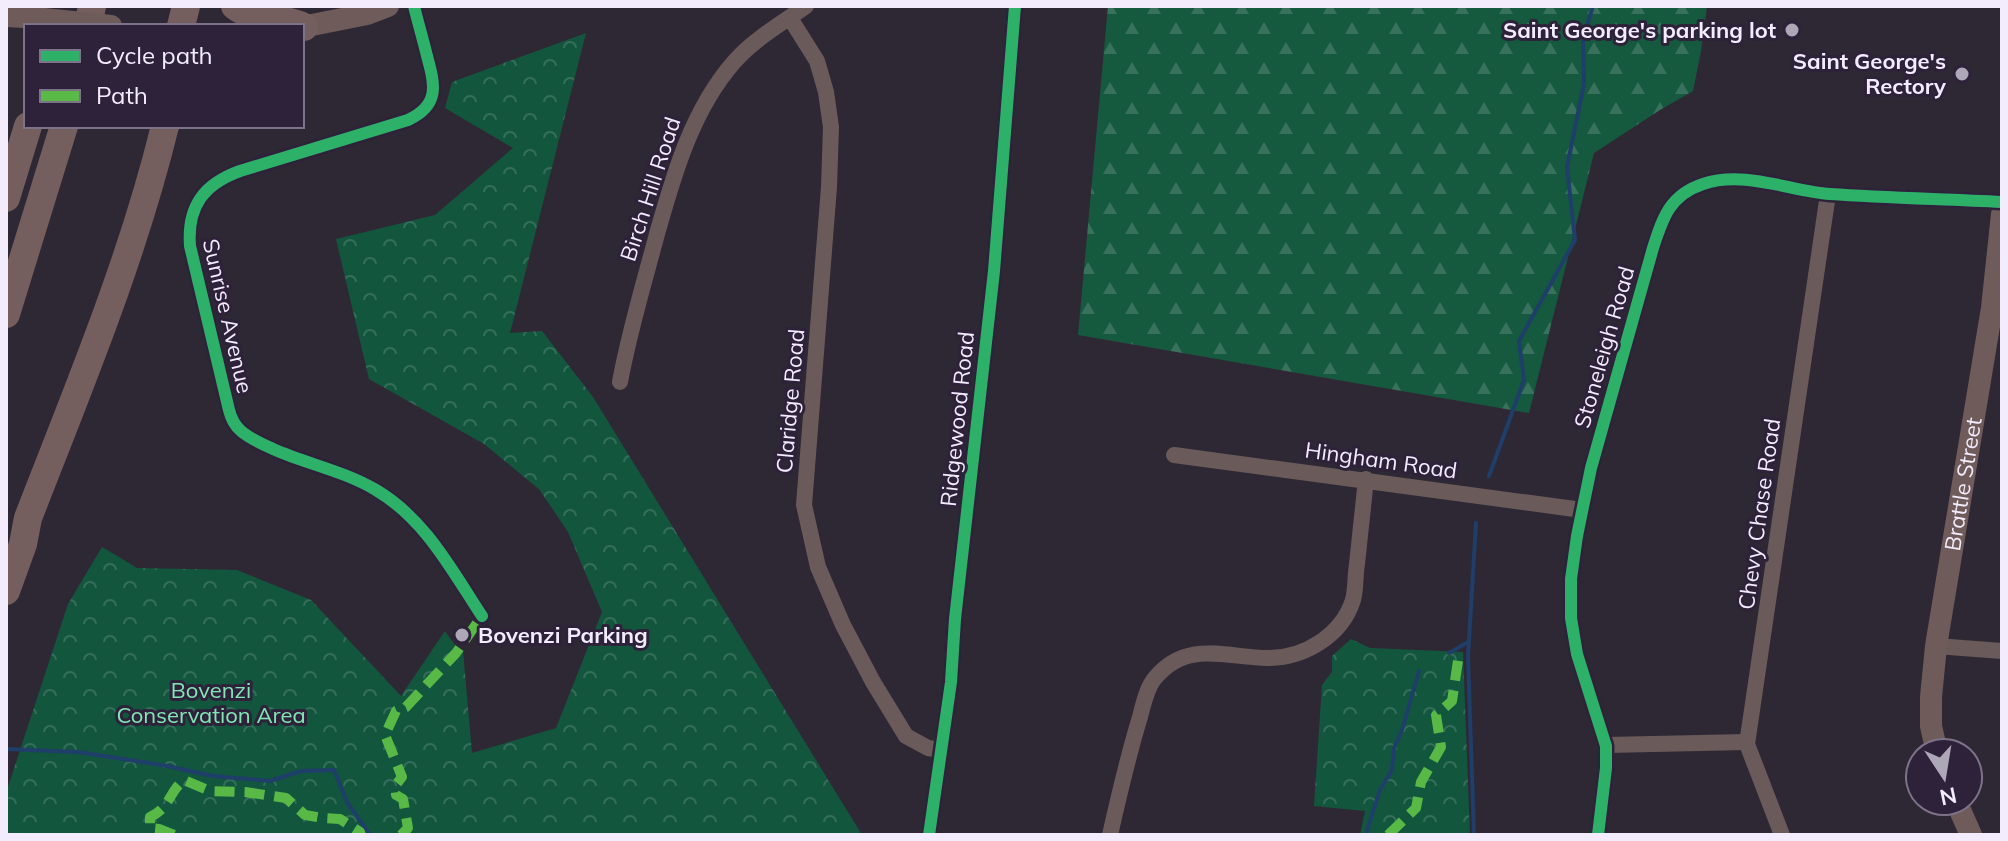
<svg xmlns="http://www.w3.org/2000/svg" width="2008" height="841" font-family="Mulish,sans-serif">
	<style>
		.forest { fill: url(#forest-firs) }
		.park { fill: url(#park-crowns) }
		.lines { fill: none; stroke-linecap: round; stroke-linejoin: round }
		.stream { stroke: #1f3e6a; stroke-width: 4 }
		.street { stroke: #6a5b5a; stroke-width: 16 }
		.secondary { stroke: #6f5c5a; stroke-width: 22 }
		.highway { stroke: #745f5e; stroke-width: 28 }
		.secondary-bridge { stroke: #6f5c5a; stroke-width: 22 }
		.quiet { stroke: #58b947; stroke-width: 10; stroke-dasharray: 20 10; stroke-linecap: butt }
		.cycleway-casing { stroke: #2e223b; stroke-width: 17 }
		.cycleway { stroke: #2db169; stroke-width: 12 }
		.poi-dot { fill: #aea7b7; stroke: #2e223b; stroke-width: 3 }
		.labels { text-anchor: middle; dominant-baseline: central; stroke-width: 6; stroke-linejoin: round; paint-order: stroke }
		.poi-label { font-size: 22px; font-weight: bold; fill: #f3ecfd; stroke: #2e223b; text-anchor: end }
		.street-label { font-size: 22px; fill: #f3ecfd; stroke: #2e223b }
		.park-label { font-size: 22px; fill: #80e6b4; stroke: #2e223b }
	</style>
	<defs>
		<pattern id="forest-firs" width="22" height="20" patternUnits="userSpaceOnUse" patternTransform="scale(2)"><rect width="22" height="20" fill="#15593f"/><path d="M5 1l3.5 6h-7zM16 11l3.5 6h-7z" fill="#38715c"/></pattern>
		<pattern id="park-crowns" width="20" height="18" patternUnits="userSpaceOnUse" patternTransform="scale(2)"><rect width="20" height="18" fill="#12563d"/><path d="M2 6a3 3 0 1 1 6 0M12 15a3 3 0 1 1 6 0" fill="none" stroke="#356e5a"/></pattern>
	</defs>
	<rect width="100%" height="100%" fill="#2e2835"/>
	<polygon class="forest" points="1108,6 1707,6 1701,51 1693,91 1660,110 1594,153 1529,413 1078,335"/>
	<g class="park">
		<polygon points="586,33 510,333 542,331 593,397 862,835 6,835 6,793 68,604 102,547 137,568 237,570 311,600 401,696 445,631 455,645 463,651 472,753 556,728 602,612 568,532 539,489 484,444 369,379 336,239 435,215 513,148 445,108 452,82"/>
		<polygon points="1351,639 1370,648 1463,652 1470,835 1360,835 1365,811 1314,806 1322,685 1332,672 1332,656"/>
	</g>
	<g class="lines">
		<g class="stream">
			<polyline points="1489,476 1524,380 1519,341 1575,240 1567,167 1584,84 1583,39 1593,6"/>
			<polyline points="1449,653 1468,642"/>
			<polyline points="6,749 78,752 162,765 213,776 270,781 301,771 334,770 347,802 370,835"/>
			<polyline points="1367,835 1368,827 1380,790 1392,770 1394,748 1402,730 1419,671"/>
			<polyline points="1474,835 1468,657 1476,523"/>
		</g>
		<g class="street">
			<path d="M 414,6 C 418,23 423,39 427,56 C 435,85 440,105 408,120 L 240,171 C 204,184 187,206 190,246 L 229,410 C 231,418 234,425 241,431 C 250,439 262,444 273,449 C 307,464 344,471 376,490 C 425,519 451,569 482,616"/>
			<polyline points="790,18 817,61 826,92 831,127 829,187 804,505 818,567 843,625 873,682 906,736 928,748 941,750"/>
			<path d="M 620,382 C 629,332 644,283 657,234 C 674,174 692,110 734,62 C 754,39 781,24 806,6"/>
			<polyline points="1174,455 1582,510"/>
			<polyline points="1936,646 2002,651"/>
			<polyline points="1606,745 1747,742"/>
			<polyline points="929,835 951,682 955,619 994,271 1015,6"/>
			<path d="M 1110,835 C 1119,795 1128,756 1140,717 C 1143,705 1147,687 1155,678 C 1187,639 1227,658 1268,658 C 1305,658 1342,635 1353,600 C 1356,589 1355,575 1357,564 C 1360,536 1363,508 1366,479"/>
			<path d="M 1598,835 L 1606,768 L 1606,746 L 1577,654 L 1571,618 L 1571,579 L 1577,536 L 1591,468 L 1653,248 C 1663,217 1670,195 1703,184 C 1744,170 1790,191 1830,194 C 1888,198 1945,199 2002,202"/>
			<polyline points="1782,835 1747,744 1828,194"/>
		</g>
		<g class="secondary">
			<polyline points="6,16 25,17"/>
			<polyline points="302,27 367,14 388,6"/>
			<path id="s1" d="M 1937,753 L 1931,726 L 1931,697 L 1936,646 L 1992,308 L 2002,214"/>
			<polyline points="1956,801 1971,835"/>
		</g>
		<g class="highway">
			<path d="M 235,6 C 255,21 282,16 304,27"/>
			<polyline points="88,26 92,6"/>
			<polyline points="181,26 186,6"/>
			<polyline points="6,198 28,126"/>
			<polyline points="6,314 64,126"/>
			<path d="M 6,591 L 23,544 L 28,518 C 78,389 132,261 165,126"/>
		</g>
		<polyline class="secondary-bridge" points="25,17 111,26"/>
		<g class="quiet">
			<path d="M 174,835 L 159,829 L 150,828 L 150,817 C 171,807 168,793 184,780 L 210,791 L 245,792 L 286,798 L 305,815 L 322,818 L 340,819 L 360,832 L 361,835"/>
			<polyline points="401,835 408,828 403,799 396,795 395,786 402,777 385,735 396,711 406,707 456,653 482,616"/>
			<polyline points="1388,835 1416,808 1421,782 1441,747 1436,715 1452,701 1459,654"/>
		</g>
		<defs>
			<g id="cycleway">
				<path d="M 414,6 C 418,23 423,39 427,56 C 435,85 440,105 408,120 L 240,171 C 204,184 187,206 190,246 L 229,410 C 231,418 234,425 241,431 C 250,439 262,444 273,449 C 307,464 344,471 376,490 C 425,519 451,569 482,616"/>
				<polyline points="929,835 951,682 955,619 994,271 1015,6"/>
				<path d="M 1598,835 L 1606,768 L 1606,746 L 1577,654 L 1571,618 L 1571,579 L 1577,536 L 1591,468 L 1653,248 C 1663,217 1670,195 1703,184 C 1744,170 1790,191 1830,194 C 1888,198 1945,199 2002,202"/>
			</g>
		</defs>
		<use href="#cycleway" class="cycleway-casing"/>
		<use href="#cycleway" class="cycleway"/>
	</g>
	<g class="poi-dot">
		<circle cx="1792" cy="30" r="8"/>
		<circle cx="1962" cy="74" r="8"/>
		<circle cx="462" cy="635" r="8"/>
	</g>
	<g class="labels">
		<g class="poi-label">
			<text x="1776" y="30">Saint George's parking lot</text>
			<text x="1946" y="61">Saint George's<tspan x="1946" dy="25">Rectory</tspan></text>
			<text x="478" y="635" text-anchor="start">Bovenzi Parking</text>
		</g>
		<g class="street-label">
			<text transform="translate(650 189) rotate(-72)">Birch Hill Road</text>
			<text transform="translate(228 316) rotate(77)">Sunrise Avenue</text>
			<text transform="translate(1604 347) rotate(-74)">Stoneleigh Road</text>
			<text transform="translate(790 401) rotate(-85)">Claridge Road</text>
			<text transform="translate(957 419) rotate(-84)">Ridgewood Road</text>
			<text transform="translate(1381 460) rotate(8)">Hingham Road</text>
			<text stroke="none"><textPath href="#s1" startOffset="272">Brattle Street</textPath></text>
			<text transform="translate(1759 514) rotate(-82)">Chevy Chase Road</text>
		</g>
		<g class="park-label">
			<text x="211" y="690">Bovenzi<tspan x="211" dy="25">Conservation Area</tspan></text>
		</g>
	</g>
	<rect width="2008" height="841" fill="none" stroke="#f3ecfd" stroke-width="16"/>
	<rect x="24" y="24" width="280" height="104" fill="#2e223b" stroke="#7d7389" stroke-width="2"/>
	<rect x="40" y="50" width="40" height="12" fill="#2db169" stroke="#7d7389" stroke-width="2"/>
	<text x="96" y="64" font-size="24" fill="#f3ecfd">Cycle path</text>
	<rect x="40" y="90" width="40" height="12" fill="#58b947" stroke="#7d7389" stroke-width="2"/>
	<text x="96" y="104" font-size="24" fill="#f3ecfd">Path</text>
	<g transform="translate(1944 777) rotate(168)"><circle r="38" fill="#2e223b" stroke="#7d7389" stroke-width="2"/>
	<path d="M0-6L14 30L0 20L-14 30Z" fill="#aea7b7"/>
	<text y="-12" font-size="22" font-weight="bold" text-anchor="middle" fill="#f3ecfd">N</text>
	</g>
</svg>
